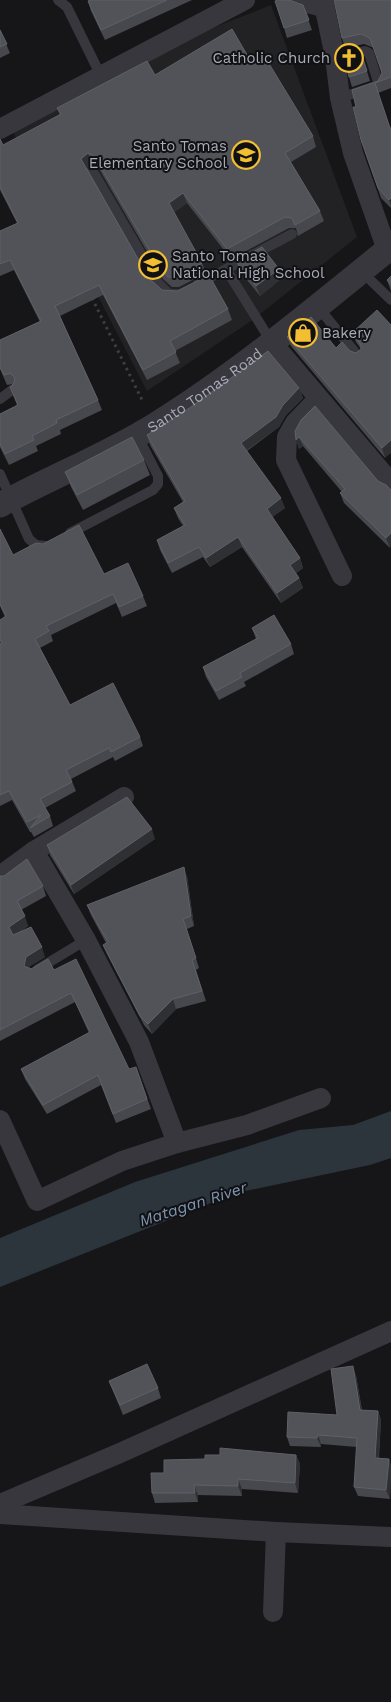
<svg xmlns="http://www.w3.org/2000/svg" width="391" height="1702" font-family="'Work Sans',sans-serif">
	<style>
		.built { fill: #222225 }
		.water { fill: #2c343c }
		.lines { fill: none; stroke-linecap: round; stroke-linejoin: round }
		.path { stroke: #3d3e44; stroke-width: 3; stroke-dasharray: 2.5 4; stroke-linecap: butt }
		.service { stroke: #37373d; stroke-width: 10 }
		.minor { stroke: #37373d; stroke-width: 20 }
		.tertiary { stroke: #37373d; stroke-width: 25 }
		.wall { fill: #47484d }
		.shaded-wall { fill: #2f3033 }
		.building { fill: #525359; stroke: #5f6168 }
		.labels { text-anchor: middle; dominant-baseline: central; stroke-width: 4; stroke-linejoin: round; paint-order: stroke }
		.poi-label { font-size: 15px; fill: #a8acb8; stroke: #111113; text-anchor: end }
		.street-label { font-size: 15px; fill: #a8acb8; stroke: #111113 }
		.water-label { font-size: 16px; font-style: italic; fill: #7f97b3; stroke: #111113 }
	</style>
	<rect width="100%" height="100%" fill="#161618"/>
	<polygon class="built" points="271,5 357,237 254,319 147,391 11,128 210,29"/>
	<polygon class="water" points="391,1111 391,1158 370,1165 236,1193 0,1287 0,1238 135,1182 299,1130 353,1125"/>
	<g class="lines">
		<polyline class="path" points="92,298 143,402"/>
		<g class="service">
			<polyline points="58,0 67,7 101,76"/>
			<polyline points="340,98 379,85 369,53 365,51 348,55"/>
			<polyline points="92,170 158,283 169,294 176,294"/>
			<polyline points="226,269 272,343"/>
			<polyline points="362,272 391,300"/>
			<polyline points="198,284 292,234"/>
			<polyline points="318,307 358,356"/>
			<polyline points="0,399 12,390"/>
			<polyline points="0,474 29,539 36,545 46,546"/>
			<polyline points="70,533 153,490 158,484 158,476 137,435"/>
			<polyline points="38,969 86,940"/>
		</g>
		<g class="minor">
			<polyline points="296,0 323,7"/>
			<polyline points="323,0 335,57 340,98 353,153 387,250"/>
			<polyline points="0,129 245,0"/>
			<polyline points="273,344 391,483"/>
			<polyline points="318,399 295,423 287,437 286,460 342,576"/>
			<polyline points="34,851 86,940 139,1042 177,1143 247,1125 321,1098"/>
			<polyline points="0,876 34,851 124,797"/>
			<polyline points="0,1120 37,1201 122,1161 177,1143"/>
			<polyline points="0,1504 120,1453 391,1331"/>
			<polyline points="0,1514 276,1532 391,1537"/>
			<polyline points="273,1612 276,1532"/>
		</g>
		<path class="tertiary" id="s1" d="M 0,505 C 51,477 105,456 155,425 C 239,373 314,309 391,247"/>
	</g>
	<g class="wall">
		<polygon points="90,0 192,0 105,40 91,11 88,1"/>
		<polygon points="391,0 391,88 378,93 390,128 391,128 391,208 381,198 361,140 356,107 352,90 378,81 382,73 374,48 364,44 345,48 342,38"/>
		<polygon points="303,5 312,30 287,38 284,28"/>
		<polygon points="0,30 10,53 0,58"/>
		<polygon points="360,49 370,81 352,87 349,77"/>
		<polygon points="253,65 313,136 316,147 291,162 320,211 324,221 298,236 296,228 289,228 231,259 187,203 174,212 202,263 206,273 179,287 172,287 163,279 98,167 91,163 87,168 149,278 162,290 228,309 232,320 175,351 180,363 147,380 103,295 60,316 98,400 102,410 60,430 61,434 36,446 38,451 9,465 0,447 0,414 17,405 10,387 13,384 7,385 0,369 0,340 40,322 14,270 0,276 0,231 17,223 0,190 0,139 3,145 60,115 57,108 155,75"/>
		<polygon points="236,261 282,278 260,296 239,270"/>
		<polygon points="391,276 391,291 387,280"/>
		<polygon points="391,325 385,458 291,346 287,337 356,353 361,349 356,342 352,333"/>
		<polygon points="299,388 303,398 286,415 279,427 247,451 285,508 272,517 300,558 303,568 296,573 299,578 303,588 281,603 242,547 210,567 203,557 172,573 160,550 157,540 183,526 178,518 174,508 183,502 150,445 147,435"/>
		<polygon points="295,431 378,481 390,548 344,503 340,493 342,492 303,446 299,449"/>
		<polygon points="144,460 150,475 83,510 71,487 65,472"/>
		<polygon points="0,529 13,555 104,574 143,596 147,606 122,617 116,603 51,635 53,641 40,648 70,705 140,737 143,746 115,761 113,757 71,779 76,791 45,808 50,816 53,826 34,837 31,832 30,832 12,800 0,806 0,644 1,643 0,642 0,620 5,617 0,606"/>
		<polygon points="252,628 291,644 294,654 244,682 246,686 219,700 206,677 203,667 256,639"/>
		<polygon points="155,839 74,894 50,855 47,845"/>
		<polygon points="0,876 43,886 46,896 21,910 28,926 20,932 45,957 30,966 30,968 31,969 54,970 129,1069 136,1067 151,1109 116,1123 101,1085 47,1114 25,1079 21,1069 89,1033 75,1002 0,1041"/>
		<polygon points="187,876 194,926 187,929 199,968 196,970 206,1001 176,1009 152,1034 144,1025 107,954 103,945 106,943 91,915 87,905"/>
		<polygon points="356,1375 362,1410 378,1411 381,1420 379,1458 389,1459 391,1466 390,1499 358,1496 354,1487 357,1447 321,1444 321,1447 290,1446 287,1437 337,1415"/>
		<polygon points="109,1381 158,1388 161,1398 123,1415"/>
		<polygon points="296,1455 300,1464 298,1493 242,1489 242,1496 198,1495 198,1502 155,1503 152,1493 205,1459"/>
	</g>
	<g class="shaded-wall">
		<polygon points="88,153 91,163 85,170 81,159"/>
		<polygon points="183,193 187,203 172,213 169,203"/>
		<polygon points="391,198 391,206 389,200"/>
		<polygon points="279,269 282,278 260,296 256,286"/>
		<polygon points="299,388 303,398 286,415 279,427 244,452 241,443 283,405"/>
		<polygon points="299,437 303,446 299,449 296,440"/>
		<polygon points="391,440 391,453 385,458 382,448"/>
		<polygon points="281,498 285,508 270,519 267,509"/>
		<polygon points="391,533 391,546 390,548 386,538"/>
		<polygon points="238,537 242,547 210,567 206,558"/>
		<polygon points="300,558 303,568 294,575 290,565"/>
		<polygon points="299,578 303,588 281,603 277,593"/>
		<polygon points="152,829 155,839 74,894 71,885"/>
		<polygon points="184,867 187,876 194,926 191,916"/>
		<polygon points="25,916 28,926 12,937 9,927"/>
		<polygon points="42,947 45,957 30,966 28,975 24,966 26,957"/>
		<polygon points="173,999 176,1009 152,1034 148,1024"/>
		<polygon points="353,1366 356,1375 363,1419 360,1410"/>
		<polygon points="378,1411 381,1420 378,1467 375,1458"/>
		<polygon points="318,1435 321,1444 321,1447 317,1438"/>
		<polygon points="296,1455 300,1464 298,1493 295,1483"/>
		<polygon points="389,1459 391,1466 390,1499 386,1490"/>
		<polygon points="238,1479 242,1489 242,1496 238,1486"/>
		<polygon points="194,1485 198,1495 198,1502 195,1493"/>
	</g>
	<g class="building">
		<polygon points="90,0 167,0 101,30 88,1"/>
		<polygon points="277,0 289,0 303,5 309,20 284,28 275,1"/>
		<polygon points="334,0 391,0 391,77 375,83 390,128 391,128 391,198 389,200 378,188 361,140 353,107 356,107 352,90 378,81 382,73 370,38 361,34 342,38"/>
		<polygon points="232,29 253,65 265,57 313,136 285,153 320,211 295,225 292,218 285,217 227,249 183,193 169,203 202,263 176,277 168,277 160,268 94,156 88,153 81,159 149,278 162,290 177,291 209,275 228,309 170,341 176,352 143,370 99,285 55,306 98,400 56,420 57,423 32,436 34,440 5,454 0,444 0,414 18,405 10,387 14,383 15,378 10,373 4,375 0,367 0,340 41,321 10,260 0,264 0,231 18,223 0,187 0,139 3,145 61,114 57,108 147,61 155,75"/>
		<polygon points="0,30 7,44 0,47"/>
		<polygon points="360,49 367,71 349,77 344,52"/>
		<polygon points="262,247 279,269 256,286 236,261"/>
		<polygon points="391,276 391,285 387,280"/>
		<polygon points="377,310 391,325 391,440 382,448 287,337 311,317 336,348 342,342 350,351 356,353 361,349 361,345 352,333"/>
		<polygon points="268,351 299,388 283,405 276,417 241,443 281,498 267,509 300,558 290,565 299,578 277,593 238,537 206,558 199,547 168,563 157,540 185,525 174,508 185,501 147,435 191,407"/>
		<polygon points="315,406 378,481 386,485 391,490 391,533 386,538 340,493 345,489 299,437 296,440 295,431 301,420"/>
		<polygon points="132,437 144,460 77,495 65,472"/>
		<polygon points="79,525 104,574 128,563 143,596 119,607 113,594 46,626 49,631 35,639 70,705 113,683 140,737 111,752 109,748 66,770 72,782 40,799 50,816 30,828 41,815 27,822 9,791 0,795 0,644 2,643 0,639 0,620 6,616 0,604 0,529 13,555 36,543 43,544"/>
		<polygon points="274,615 291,644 240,673 242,677 216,691 203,667 258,638 252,628"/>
		<polygon points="127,797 152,829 71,885 47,845"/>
		<polygon points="27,859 43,886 17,901 25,916 9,927 13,935 31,927 42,947 26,957 24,966 31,969 48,959 54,970 76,959 129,1069 136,1067 147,1099 113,1114 98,1075 43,1105 21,1069 90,1032 71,993 0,1030 0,876 4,876"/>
		<polygon points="184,867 191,916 183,919 196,958 192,960 202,991 173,999 148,1024 140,1016 103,945 108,942 87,905"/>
		<polygon points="147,1364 158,1388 120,1405 109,1381"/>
		<polygon points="353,1366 360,1410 378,1411 375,1458 389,1459 386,1490 354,1487 357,1438 318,1435 317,1438 287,1437 288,1412 337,1415 331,1369"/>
		<polygon points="220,1448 296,1455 295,1483 238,1479 238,1486 194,1485 195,1493 152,1493 151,1473 164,1473 164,1460 205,1459 205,1455 220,1455"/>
	</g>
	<defs>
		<symbol id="church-ring" viewBox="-11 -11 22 22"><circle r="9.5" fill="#111113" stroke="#f2bf33" stroke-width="1.5"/><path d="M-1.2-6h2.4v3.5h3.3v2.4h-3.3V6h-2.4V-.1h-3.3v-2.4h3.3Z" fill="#f2bf33"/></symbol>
		<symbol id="school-ring" viewBox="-11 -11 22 22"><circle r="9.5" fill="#111113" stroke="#f2bf33" stroke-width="1.5"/><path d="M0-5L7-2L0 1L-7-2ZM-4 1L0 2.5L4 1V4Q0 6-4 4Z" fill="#f2bf33"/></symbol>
		<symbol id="shop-ring" viewBox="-11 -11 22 22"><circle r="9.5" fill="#111113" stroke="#f2bf33" stroke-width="1.5"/><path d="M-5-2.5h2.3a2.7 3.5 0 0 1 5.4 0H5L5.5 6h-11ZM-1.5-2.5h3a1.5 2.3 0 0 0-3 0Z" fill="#f2bf33"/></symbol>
	</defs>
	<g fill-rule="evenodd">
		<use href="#church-ring" x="333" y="42" width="32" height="32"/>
		<use href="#school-ring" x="230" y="139" width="32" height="32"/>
		<use href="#school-ring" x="137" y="249" width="32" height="32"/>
		<use href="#shop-ring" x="287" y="317" width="32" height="32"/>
	</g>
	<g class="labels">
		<g class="poi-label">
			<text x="330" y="58">Catholic Church</text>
			<text x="227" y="146">Santo Tomas<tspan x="227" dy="17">Elementary School</tspan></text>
			<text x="172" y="256" text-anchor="start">Santo Tomas<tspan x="172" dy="17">National High School</tspan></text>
			<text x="322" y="333" text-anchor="start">Bakery</text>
		</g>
		<g class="street-label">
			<text stroke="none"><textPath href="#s1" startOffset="235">Santo Tomas Road</textPath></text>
		</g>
		<g class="water-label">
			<text transform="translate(193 1204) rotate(-18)">Matagan River</text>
		</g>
	</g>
</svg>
